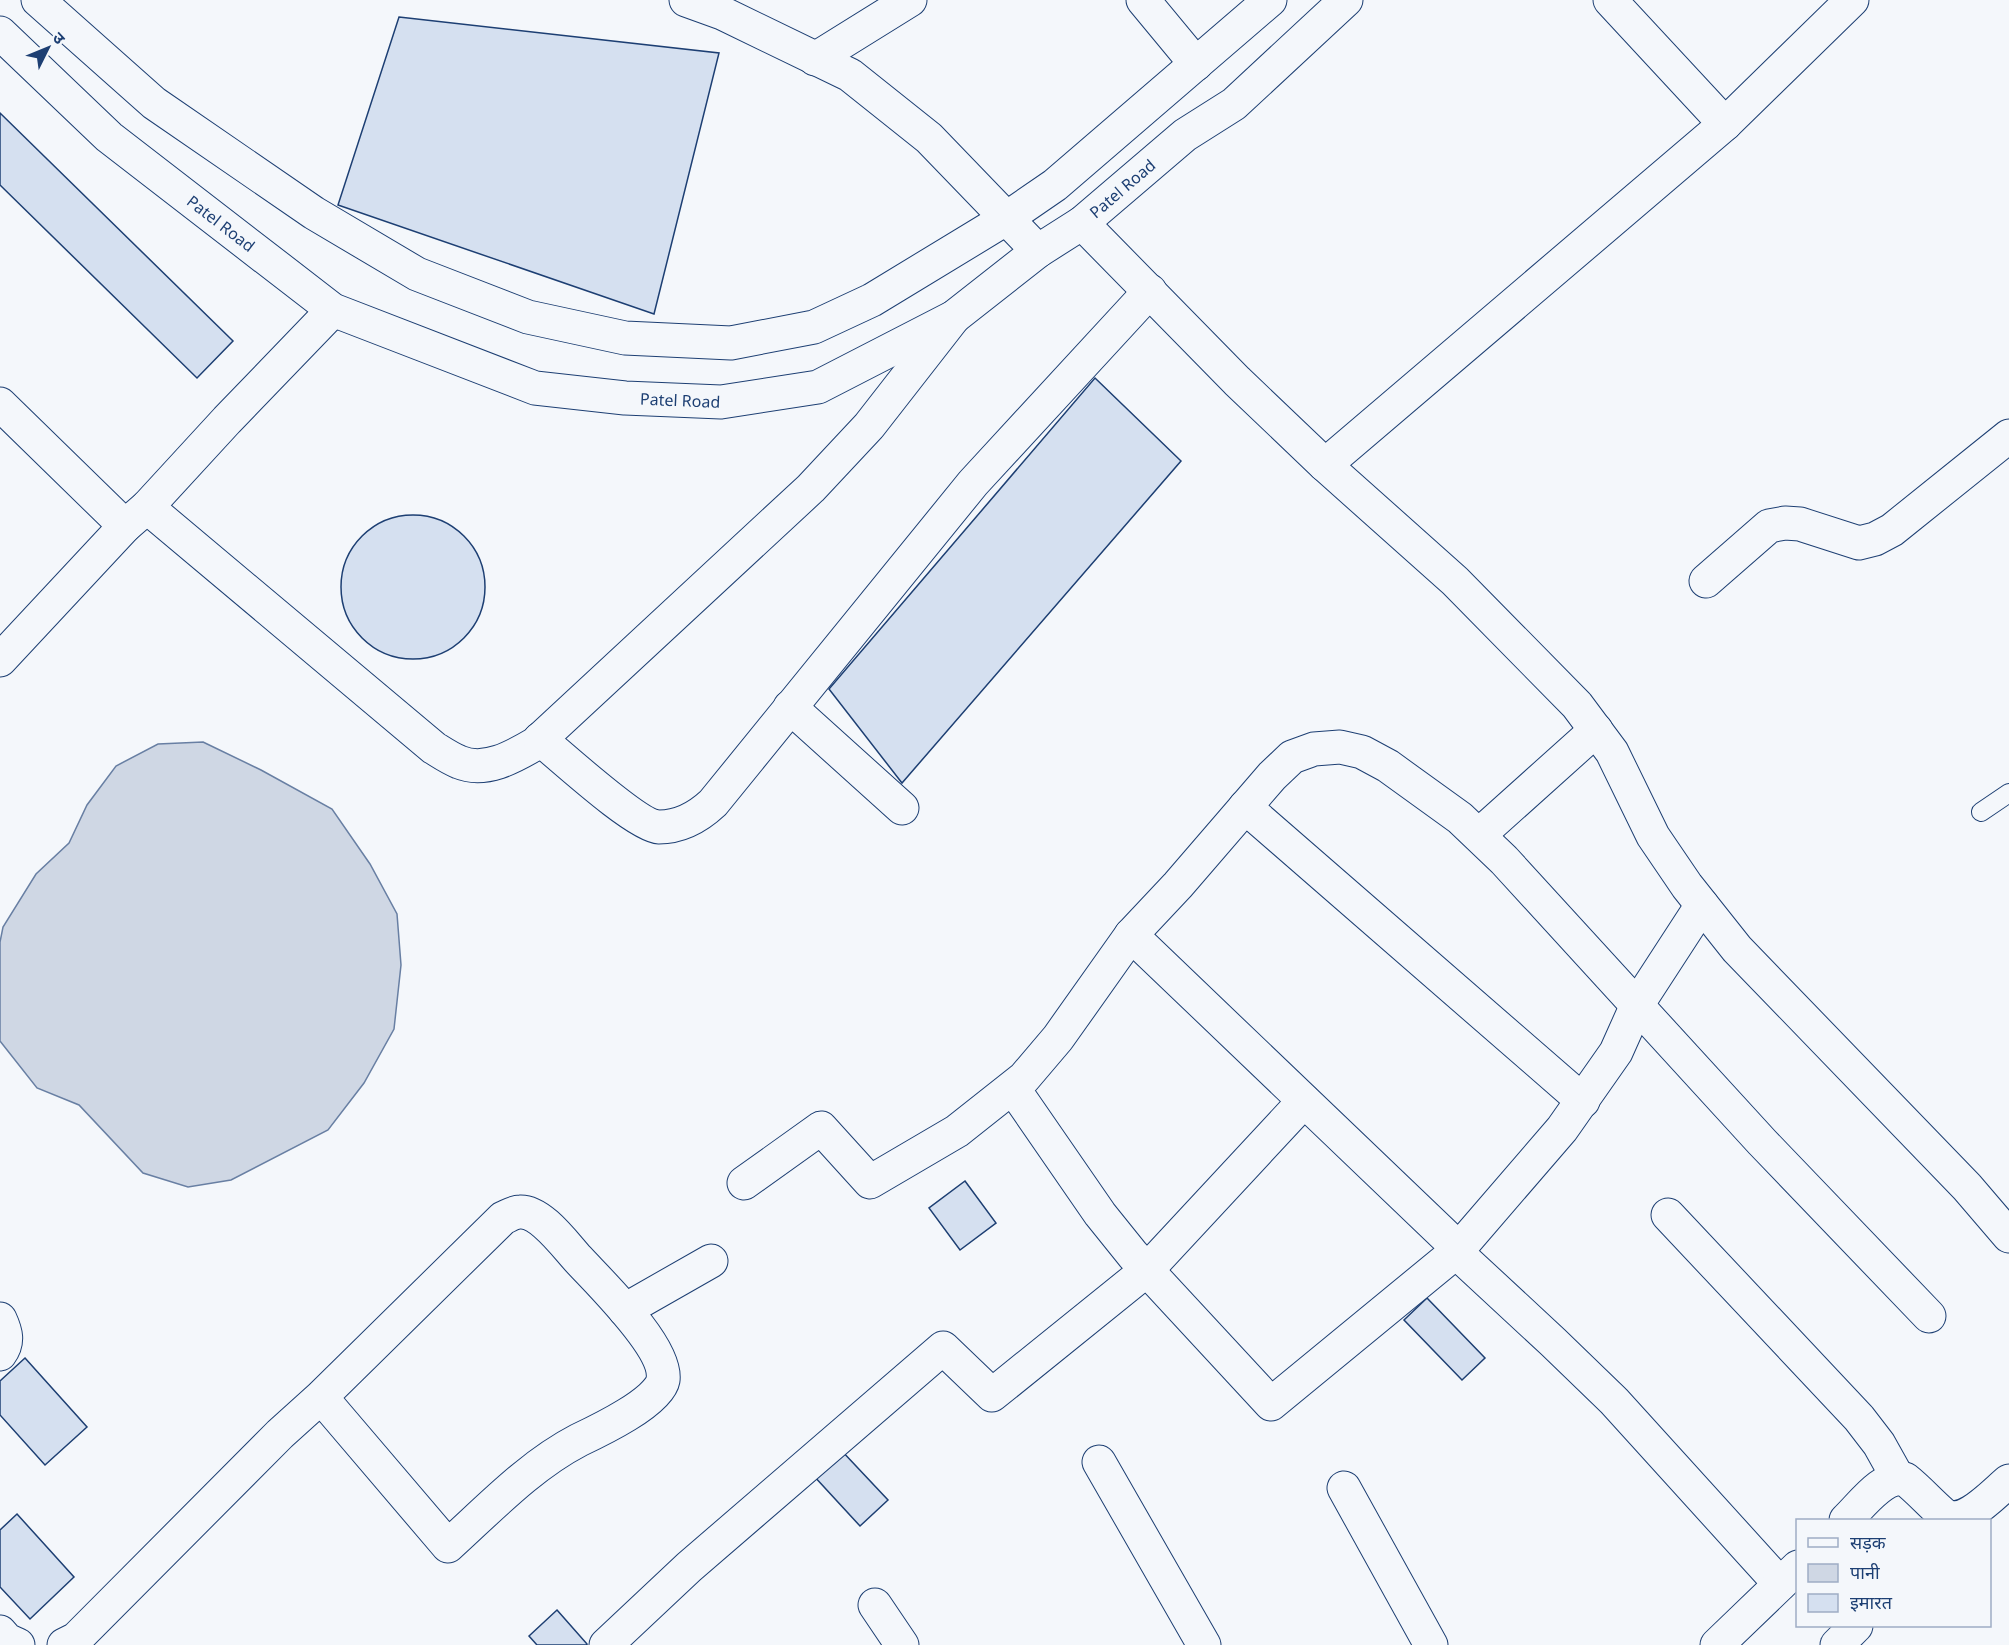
<svg xmlns="http://www.w3.org/2000/svg" width="2009" height="1645" font-family="'Noto Sans','Noto Sans Devanagari',sans-serif">
	<style>
		.water { fill: #cfd7e4; stroke: #687fa3; stroke-width: 1.5 }
		.building { fill: #d5e0f0; stroke: #1d3f73; stroke-width: 1.5 }
		.lines { fill: none; stroke-linecap: round; stroke-linejoin: round }
		.service-casing { stroke: #1d3f73; stroke-width: 20 }
		.minor-casing { stroke: #1d3f73; stroke-width: 35 }
		.tertiary-casing { stroke: #1d3f73; stroke-width: 35 }
		.service { stroke: #f4f7fb; stroke-width: 18 }
		.minor { stroke: #f4f7fb; stroke-width: 33 }
		.tertiary { stroke: #f4f7fb; stroke-width: 33 }
		.labels { text-anchor: middle; dominant-baseline: central; stroke-width: 4.5; stroke-linejoin: round; paint-order: stroke }
		.street-label { font-size: 16px; fill: #1d3f73; stroke: #f4f7fb }
	</style>
	<rect width="100%" height="100%" fill="#f4f7fb"/>
	<polygon class="water" points="203,742 261,770 332,809 370,864 397,914 401,965 394,1029 364,1083 328,1130 231,1180 188,1187 143,1173 79,1105 37,1088 0,1041 0,942 3,927 36,874 69,843 87,805 116,766 158,744"/>
	<g class="building">
		<polygon points="399,17 719,53 654,314 338,205"/>
		<polygon points="0,113 233,341 197,378 0,185"/>
		<polygon points="1095,378 1181,461 902,783 829,689"/>
		<circle cx="413" cy="587" r="72"/>
		<polygon points="965,1181 996,1223 960,1250 929,1208"/>
		<polygon points="1427,1298 1485,1358 1462,1380 1404,1320"/>
		<polygon points="25,1358 87,1427 45,1465 0,1415 0,1381"/>
		<polygon points="840,1449 888,1500 860,1526 813,1475"/>
		<polygon points="17,1514 74,1577 30,1619 0,1587 0,1530"/>
		<polygon points="557,1610 587,1644 587,1645 537,1645 529,1636"/>
	</g>
	<g class="lines">
		<defs>
			<polyline id="service" points="1981,812 2009,793"/>
			<g id="minor">
				<polyline points="686,0 722,13 850,75 929,138 1038,251"/>
				<polyline points="1143,0 1196,64"/>
				<polyline points="1610,0 1725,124"/>
				<polyline points="815,59 910,0"/>
				<polyline points="1082,223 1237,381 1325,465 1455,581 1577,705 1612,752 1653,836 1687,886 1737,949 1967,1187 2009,1236"/>
				<polyline points="0,404 125,526"/>
				<polyline points="1325,465 1725,124 1852,0"/>
				<path d="M 147,507 L 434,748 C 442,753 451,759 459,762 C 485,773 513,757 535,744 L 811,488 L 869,426 L 954,317"/>
				<polyline points="1706,581 1769,526 1785,523 1800,524 1859,543 1875,539 1892,530 2009,436"/>
				<polyline points="0,660 125,526 147,507 227,420 333,310"/>
				<polyline points="790,707 902,808"/>
				<path d="M 540,739 C 562,757 637,826 659,827 C 681,827 698,817 713,803 L 973,483 L 1150,291"/>
				<polyline points="1245,807 1583,1101"/>
				<polyline points="1479,835 1596,730"/>
				<polyline points="1131,935 1458,1248"/>
				<polyline points="1013,1088 1100,1214 1133,1255 1271,1404 1456,1252 1562,1129 1616,1052 1637,1005 1702,905"/>
				<polyline points="744,1183 821,1128 870,1182 957,1131 1024,1078 1058,1038 1131,935 1178,885 1272,776 1292,757 1314,749 1340,747 1362,752 1388,766 1460,818 1504,860 1762,1142 1929,1316"/>
				<polyline points="1668,1215 1859,1418 1879,1444 1898,1478"/>
				<polyline points="1456,1252 1553,1342 1614,1401 1780,1584"/>
				<polyline points="625,1310 711,1261"/>
				<path d="M 0,1319 C 6,1332 9,1342 0,1354"/>
				<polyline points="1099,1462 1204,1645"/>
				<polyline points="1344,1488 1431,1645"/>
				<path d="M 1846,1520 C 1861,1506 1883,1474 1905,1479 C 1919,1490 1930,1503 1943,1514 C 1963,1529 1994,1493 2009,1481"/>
				<polyline points="875,1605 902,1645"/>
				<polyline points="0,1632 7,1640 18,1645"/>
				<path d="M 64,1645 L 76,1639 L 280,1434 L 321,1397 L 503,1218 C 508,1216 514,1212 520,1212 C 541,1211 565,1245 578,1259 C 600,1283 668,1348 663,1380 C 659,1402 598,1431 579,1440 C 529,1466 489,1509 448,1546 L 321,1397"/>
				<polyline points="606,1645 689,1567 943,1348 992,1395 1147,1270 1304,1101"/>
				<polyline points="1717,1645 1798,1567"/>
				<polyline points="1837,1645 1856,1626"/>
			</g>
			<g id="tertiary">
				<polyline points="38,0 154,103 314,213 417,274 528,317 625,338 731,343 814,327 872,300 1007,218 1055,185 1270,0"/>
				<path id="s1" d="M 0,33 L 109,137 L 333,310 L 535,388 L 625,398 L 721,402 L 818,387 L 954,317 L 1038,251 L 1082,223 L 1185,135 L 1234,104 L 1346,0"/>
			</g>
		</defs>
		<use href="#service" class="service-casing"/>
		<use href="#minor" class="minor-casing"/>
		<use href="#tertiary" class="tertiary-casing"/>
		<use href="#service" class="service"/>
		<use href="#minor" class="minor"/>
		<use href="#tertiary" class="tertiary"/>
	</g>
	<g class="labels">
		<g class="street-label">
			<text stroke="none"><textPath href="#s1" startOffset="1300">Patel Road</textPath></text>
			<text stroke="none"><textPath href="#s1" startOffset="292">Patel Road</textPath></text>
			<text stroke="none"><textPath href="#s1" startOffset="796">Patel Road</textPath></text>
		</g>
	</g>
	<rect x="1796" y="1519" width="195" height="108" fill="#f4f7fb" stroke="#9eadc5" stroke-width="1.5"/>
	<rect x="1808" y="1538" width="30" height="9" fill="#f4f7fb" stroke="#9eadc5" stroke-width="1.5"/>
	<text x="1850" y="1549" font-size="18" fill="#1d3f73">सड़क</text>
	<rect x="1808" y="1564" width="30" height="18" fill="#cfd7e4" stroke="#9eadc5" stroke-width="1.5"/>
	<text x="1850" y="1579" font-size="18" fill="#1d3f73">पानी</text>
	<rect x="1808" y="1594" width="30" height="18" fill="#d5e0f0" stroke="#9eadc5" stroke-width="1.5"/>
	<text x="1850" y="1609" font-size="18" fill="#1d3f73">इमारत</text>
	<g transform="translate(48 48) rotate(47)" stroke="#f4f7fb" stroke-width="4.5" paint-order="stroke">
	<path d="M0-4.5L10 22L0 15L-10 22Z" fill="#1d3f73"/>
	<text y="-9" font-size="16" font-weight="bold" text-anchor="middle" fill="#1d3f73">उ</text>
	</g>
</svg>
